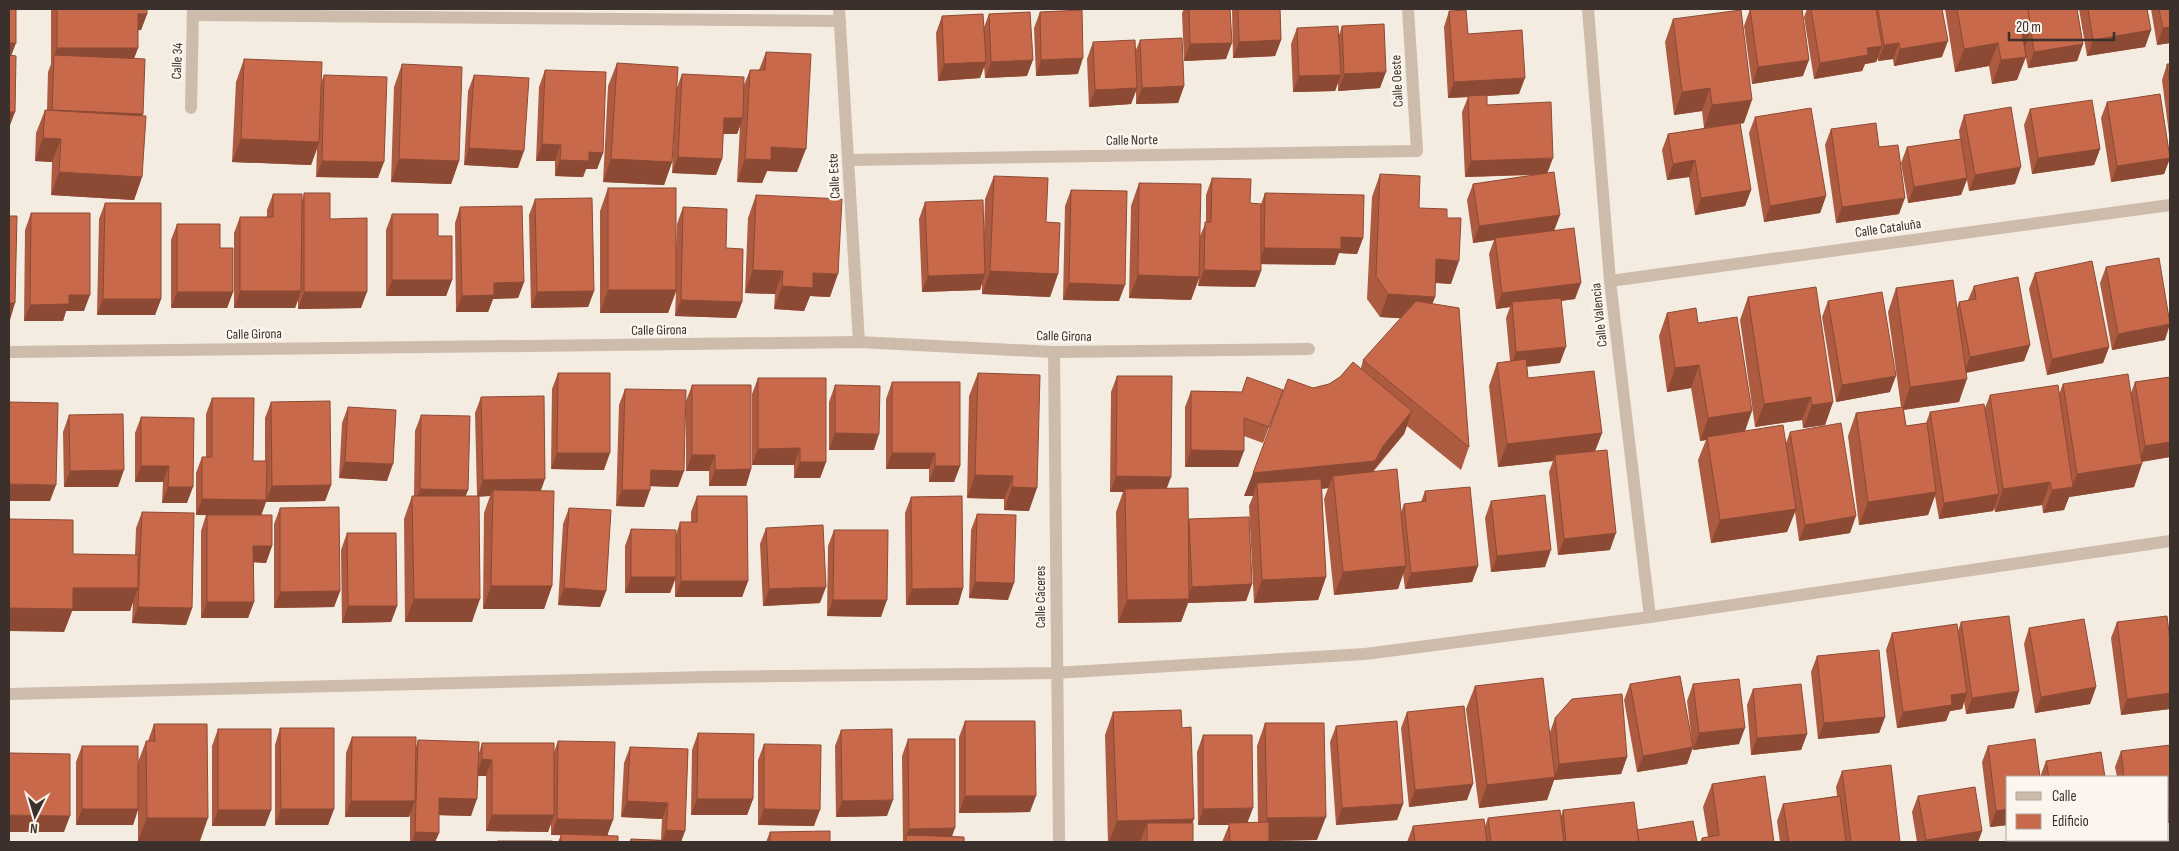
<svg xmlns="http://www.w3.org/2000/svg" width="2179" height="851" font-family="'Sofia Sans Condensed',sans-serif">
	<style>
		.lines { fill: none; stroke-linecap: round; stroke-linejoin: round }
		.minor { stroke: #cdbbac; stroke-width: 12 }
		.wall { fill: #ac5a40 }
		.shaded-wall { fill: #8c4a34 }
		.building { fill: #c8694b; stroke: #8c4a34 }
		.labels { text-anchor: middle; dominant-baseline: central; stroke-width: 5; stroke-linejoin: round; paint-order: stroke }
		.street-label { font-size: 14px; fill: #3b302b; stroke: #fbf5ee }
	</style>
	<rect width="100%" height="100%" fill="#f4ebe1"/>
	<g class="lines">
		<g class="minor">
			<polyline points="839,9 859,342"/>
			<polyline points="1588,9 1610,281 1650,617"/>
			<polyline points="193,15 840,21"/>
			<polyline points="191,108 193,9"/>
			<polyline points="848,160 1417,151 1408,9"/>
			<polyline points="1610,281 2170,205"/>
			<polyline points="9,352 859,342 1054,352 1309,349"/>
			<polyline points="1054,352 1059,842"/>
			<polyline points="9,694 707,677 1055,673 1365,654 1650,617 2170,541"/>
		</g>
	</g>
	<g class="wall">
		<polygon points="51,9 147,9 147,14 141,30 138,30 138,48 134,58 142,116 142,177 134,200 51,195 52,162 35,161 36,133 45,110 47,110 48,72 51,64"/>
		<polygon points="1184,9 1230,9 1226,59 1184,61 1182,13"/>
		<polygon points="1232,9 1280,9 1281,40 1275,56 1233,58"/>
		<polygon points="1750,9 1803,76 1752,84 1744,26"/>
		<polygon points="1807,9 1942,9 1942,57 1894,66 1893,59 1878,61 1878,58 1876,62 1865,64 1862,71 1814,79 1804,17"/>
		<polygon points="1945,9 2077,9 2083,44 2077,61 2028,68 2024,49 2017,80 1992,84 1989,66 1955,72"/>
		<polygon points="2079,9 2147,9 2151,30 2145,47 2087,56"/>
		<polygon points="2151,9 2170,9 2170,43 2157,45"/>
		<polygon points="1449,11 1468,34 1519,94 1487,96 1487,105 1547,173 1560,215 1554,230 1575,299 1561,301 1560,363 1527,367 1528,378 1602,433 1595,451 1610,550 1558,555 1549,472 1553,461 1498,467 1489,386 1497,363 1510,361 1506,318 1510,307 1496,309 1489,254 1494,240 1473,243 1467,200 1473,184 1536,175 1465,177 1462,112 1468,97 1448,98 1444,27"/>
		<polygon points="1040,12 1078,74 1036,76 1034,28"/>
		<polygon points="989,14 1027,76 985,78 984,66 980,78 938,81 936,33 942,16 984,27"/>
		<polygon points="1673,19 1744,123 1740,124 1751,190 1745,206 1695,215 1689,177 1667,180 1662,150 1668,134 1725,125 1704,128 1702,111 1674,115 1665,42"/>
		<polygon points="1342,26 1380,88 1338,91 1338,82 1335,91 1293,92 1291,44 1297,28 1339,35"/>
		<polygon points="1140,40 1184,86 1178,103 1136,104 1136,91 1131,104 1089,107 1087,59 1093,42 1135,52"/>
		<polygon points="766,52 797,172 767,171 762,183 737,182 740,126 737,134 723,134 722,159 716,175 672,173 676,90 682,74 744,85 750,70 759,70"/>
		<polygon points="244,59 321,83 324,75 378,178 316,177 317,149 311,165 232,162 236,82"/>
		<polygon points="617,63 672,162 664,185 603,182 608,86"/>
		<polygon points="402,64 459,161 451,184 391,182 394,87"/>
		<polygon points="2167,64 2170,64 2170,142 2162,80"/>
		<polygon points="545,70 603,153 597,169 586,169 583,177 555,176 555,161 536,161 539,87"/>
		<polygon points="474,75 518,168 464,165 468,91"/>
		<polygon points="2107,102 2170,158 2164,174 2111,182 2101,118"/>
		<polygon points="2030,109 2100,149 2094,165 2032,174 2024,125"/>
		<polygon points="1964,115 2015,184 1969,191 1967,180 1961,195 1908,203 1901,163 1907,147 1960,140 1959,131"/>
		<polygon points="1755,117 1826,196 1820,213 1764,222 1749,133"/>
		<polygon points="1831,129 1879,147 1899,214 1836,223 1825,145"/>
		<polygon points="1380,174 1419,208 1447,218 1451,284 1435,283 1435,297 1432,304 1469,447 1461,470 1407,426 1404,434 1373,472 1401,512 1404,504 1421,502 1425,491 1478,566 1472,582 1405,589 1403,573 1398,589 1334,595 1324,499 1328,488 1322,489 1326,577 1318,600 1254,603 1249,506 1253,496 1244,496 1313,388 1329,384 1361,368 1363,360 1401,318 1380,317 1367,299 1372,197"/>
		<polygon points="994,176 1046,222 1058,274 1050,297 982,294 982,282 980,290 922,292 919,219 925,202 984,233 985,199"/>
		<polygon points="1212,178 1250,203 1261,204 1265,193 1363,238 1357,254 1339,253 1335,265 1261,264 1261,271 1255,287 1198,286 1199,279 1191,300 1129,298 1131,206 1139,183 1200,236 1206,222 1206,195"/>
		<polygon points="608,188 676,250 677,224 683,207 726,248 742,302 736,318 675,316 676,292 668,313 600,313 600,211"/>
		<polygon points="1071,190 1119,301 1063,300 1065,206"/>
		<polygon points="304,193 330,219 361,308 298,309 298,300 295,308 234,308 234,233 240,217 267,217 267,210 273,194 302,201"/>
		<polygon points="756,195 830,297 810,296 804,311 774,309 775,294 745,293 748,218"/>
		<polygon points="535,199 594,291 588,307 531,308 529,215"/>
		<polygon points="105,203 161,299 155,315 97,315 99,219"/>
		<polygon points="460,207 524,282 518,298 493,299 488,312 456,312 455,223"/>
		<polygon points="31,213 84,311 66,311 63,321 24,321 25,230"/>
		<polygon points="392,214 438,236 452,280 446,296 386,296 386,230"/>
		<polygon points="177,224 233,292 227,308 171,308 171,240"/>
		<polygon points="2106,267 2165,340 2112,350 2100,283"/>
		<polygon points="2035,273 2109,347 2103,363 2047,375 2029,289"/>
		<polygon points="1974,286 2030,345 2024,361 1966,373 1959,402 1903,410 1906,426 1926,423 1930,412 1985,408 1990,395 2059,394 2063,384 2131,393 2135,382 2170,377 2170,457 2142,462 2134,487 2069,497 2064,510 2043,513 2042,505 1995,512 1994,508 1993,511 1939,519 1935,496 1928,515 1859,525 1848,436 1856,413 1901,407 1888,312 1896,288 1957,308 1959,302 1968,300"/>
		<polygon points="1748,297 1833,402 1825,425 1803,428 1802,420 1755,427 1740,320"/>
		<polygon points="1828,301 1890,392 1836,402 1822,317"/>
		<polygon points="1667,313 1698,323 1745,431 1786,443 1790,432 1850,533 1799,541 1795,512 1787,532 1711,543 1698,460 1706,440 1700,441 1691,388 1667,392 1659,336"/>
		<polygon points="558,373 604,470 551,469 552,389"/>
		<polygon points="978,373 1029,511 1004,510 1004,499 967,498 969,396"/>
		<polygon points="1117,376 1167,488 1188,521 1252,584 1246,601 1188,603 1181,622 1118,623 1116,512 1123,492 1110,492 1111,392"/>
		<polygon points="758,378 826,462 820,478 794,478 794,465 752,465 752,394"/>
		<polygon points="892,382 960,466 954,482 929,482 929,469 886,469 886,399"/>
		<polygon points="692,385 751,469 746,486 709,486 709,471 686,471 686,401"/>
		<polygon points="835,385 874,450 829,450 829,402"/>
		<polygon points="625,389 678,487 650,486 650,490 644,507 616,506 619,405"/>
		<polygon points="1283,390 1263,443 1244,436 1238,467 1185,467 1185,407 1191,391 1241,392"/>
		<polygon points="481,397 541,490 552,586 544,609 483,609 484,513 490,496 479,496 472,622 405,622 404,519 412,496 414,496 415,431 421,415 466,496 477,496 475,413"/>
		<polygon points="212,398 253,461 265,461 265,418 271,402 331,485 325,501 266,502 261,515 272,546 266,563 254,562 254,602 248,618 201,618 201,531 206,515 196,515 196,473 202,457 206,457 206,414"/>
		<polygon points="348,407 387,481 339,478 342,423"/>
		<polygon points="69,415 118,487 64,487 63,432"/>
		<polygon points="141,417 194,418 187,503 162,503 163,482 135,482 135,433"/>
		<polygon points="697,496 748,581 742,597 675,597 675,579 670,593 625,593 625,546 631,529 676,535 680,522 691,522 691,512"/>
		<polygon points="911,497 963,588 958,605 906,605 905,513"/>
		<polygon points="1491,501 1545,567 1491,572 1485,518"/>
		<polygon points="280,508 340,591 334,607 274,608 274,524"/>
		<polygon points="569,508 606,591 600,607 558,605 563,524"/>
		<polygon points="142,512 192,608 186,625 132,623 133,601 130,611 72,611 64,632 73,554 135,555 136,528"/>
		<polygon points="977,514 1008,600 969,598 971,530"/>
		<polygon points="766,528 820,603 763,606 760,544"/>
		<polygon points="834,530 881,617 827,616 828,546"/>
		<polygon points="347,533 397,606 391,622 342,623 341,550"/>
		<polygon points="1961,622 2014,708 1966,714 1964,701 1962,709 1950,711 1946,721 1897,728 1886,650 1892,633 1958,631"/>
		<polygon points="2117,622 2170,640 2170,709 2121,715 2111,638"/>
		<polygon points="2029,628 2096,687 2090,704 2035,713 2024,644"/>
		<polygon points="1817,656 1885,717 1879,733 1818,739 1811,672"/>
		<polygon points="1630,684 1693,747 1687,764 1637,772 1624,700"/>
		<polygon points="1693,684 1739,744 1693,750 1687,701"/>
		<polygon points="1475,686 1550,732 1555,718 1627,757 1621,774 1554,780 1547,800 1479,808 1466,709"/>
		<polygon points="1753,689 1807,734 1801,750 1751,755 1747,705"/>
		<polygon points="1113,712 1182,728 1192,823 1193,842 1108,842 1105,735"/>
		<polygon points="1407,712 1467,800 1409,807 1401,728"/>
		<polygon points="965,721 1030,812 959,813 959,737"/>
		<polygon points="1265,723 1317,840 1269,841 1269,842 1222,842 1229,825 1198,825 1197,752 1203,735 1248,823 1258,823 1257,746"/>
		<polygon points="154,724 200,841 138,841 138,810 133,825 76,825 76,762 82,746 138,762 146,741 148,741"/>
		<polygon points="1336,726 1403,804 1397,820 1336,825 1330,742"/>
		<polygon points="280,728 334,809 328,825 275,825 275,745"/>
		<polygon points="218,729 271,810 265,826 212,826 212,746"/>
		<polygon points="841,730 887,816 836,817 835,746"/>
		<polygon points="698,733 753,799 747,815 691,815 692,750"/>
		<polygon points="352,737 416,747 418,740 479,753 482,743 554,752 558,741 608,835 618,842 558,842 561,835 551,835 551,823 548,832 486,831 486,776 478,776 471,816 439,815 439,833 435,842 410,842 410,814 409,817 345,817 346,753"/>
		<polygon points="908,739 952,836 964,842 903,842 902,756"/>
		<polygon points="764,744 814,826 758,825 758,760"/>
		<polygon points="1988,746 2008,825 1990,827 1982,762"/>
		<polygon points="630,747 688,749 685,831 681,841 695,842 629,842 631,839 661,840 662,819 621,817 624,763"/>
		<polygon points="2121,751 2168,777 2117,777 2115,767"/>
		<polygon points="2046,761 2105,777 2040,777"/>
		<polygon points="1842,771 1900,842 1780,842 1777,821 1783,804 1837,796 1836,787"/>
		<polygon points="1712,784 1774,842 1700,842 1702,838 1708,837 1703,807"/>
		<polygon points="1918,796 1982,831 1978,842 1917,842 1912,812"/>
		<polygon points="1563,810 1637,830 1697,842 1407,842 1413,826 1485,826 1488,818 1561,816"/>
		<polygon points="770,832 830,842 766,842"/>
		<polygon points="2051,840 2095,840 2080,842 2051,842"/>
	</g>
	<g class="shaded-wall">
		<polygon points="138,14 147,14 141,30 132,31"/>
		<polygon points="2170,27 2170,43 2157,45 2163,28"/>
		<polygon points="2031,30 2023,53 2022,32"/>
		<polygon points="2151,30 2145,47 2087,56 2093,40"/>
		<polygon points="1281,40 1275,56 1233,58 1239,42"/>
		<polygon points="1948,41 1942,57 1894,66 1900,49"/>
		<polygon points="9,43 16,43 10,59 9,59"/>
		<polygon points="1232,43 1226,59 1184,61 1190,44"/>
		<polygon points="1899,43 1893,59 1878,61 1884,45"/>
		<polygon points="1998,43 1989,66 1955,72 1964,49"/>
		<polygon points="2083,44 2077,61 2028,68 2034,52"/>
		<polygon points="1882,46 1876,62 1865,64 1862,71 1814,79 1820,63 1867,48"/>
		<polygon points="57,48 138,48 132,64 54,55 51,64"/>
		<polygon points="2026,57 2017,80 1992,84 2001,60"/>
		<polygon points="1083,58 1078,74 1036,76 1041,60"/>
		<polygon points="1033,60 1027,76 985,78 991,62"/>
		<polygon points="1809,60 1803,76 1752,84 1758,67"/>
		<polygon points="986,62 980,78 938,81 944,64"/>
		<polygon points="1386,72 1380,88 1338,91 1344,74"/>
		<polygon points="1341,75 1335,91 1293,92 1299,76"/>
		<polygon points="1525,78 1519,94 1468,97 1468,96 1468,97 1448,98 1454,82"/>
		<polygon points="1184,86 1178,103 1136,104 1142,88"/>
		<polygon points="1137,88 1131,104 1089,107 1095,90"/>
		<polygon points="1710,88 1702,111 1674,115 1682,92"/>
		<polygon points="1752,100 1744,123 1704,128 1712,105"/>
		<polygon points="52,111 143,114 137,130"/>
		<polygon points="9,112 15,112 9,128"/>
		<polygon points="724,118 743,118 737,134 718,134"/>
		<polygon points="43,138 61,139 52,162 35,161"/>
		<polygon points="241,139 319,142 311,165 232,162"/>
		<polygon points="542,144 561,145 555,161 536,161"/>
		<polygon points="771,147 806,149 797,172 767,171 762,183 737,182 745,159"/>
		<polygon points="469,148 524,151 518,168 464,165"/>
		<polygon points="2100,149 2094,165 2032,174 2038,158"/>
		<polygon points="589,152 603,153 597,169 586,169 583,177 555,176 560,160"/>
		<polygon points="678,157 722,159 716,175 672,173"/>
		<polygon points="1553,158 1547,174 1465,177 1471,161"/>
		<polygon points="2170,158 2164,174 2111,182 2117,166"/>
		<polygon points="399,159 459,161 451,184 391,182"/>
		<polygon points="611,159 672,162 664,185 603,182"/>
		<polygon points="1695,160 1689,177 1667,180 1673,164"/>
		<polygon points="322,161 384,162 378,178 316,177"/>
		<polygon points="2021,167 2015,184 1969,191 1975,175"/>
		<polygon points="59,172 142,177 134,200 51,195"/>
		<polygon points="1967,178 1961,195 1908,203 1914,187"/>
		<polygon points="1751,190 1745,206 1695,215 1701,198"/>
		<polygon points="1826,196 1820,213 1764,222 1770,206"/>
		<polygon points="1905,198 1899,214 1836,223 1842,207"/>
		<polygon points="1560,215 1554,231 1495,238 1494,240 1473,243 1479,226"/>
		<polygon points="1341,237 1363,238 1357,254 1339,253 1335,265 1258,264 1264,248"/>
		<polygon points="1436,259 1459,261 1451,284 1428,282"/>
		<polygon points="753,270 783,271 775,294 745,293"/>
		<polygon points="1204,270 1261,271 1255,287 1198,286"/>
		<polygon points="990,271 1058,274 1050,297 982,294"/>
		<polygon points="813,273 838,274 830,297 810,296 804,311 774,309 782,286"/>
		<polygon points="985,274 980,290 922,292 928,276"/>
		<polygon points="1138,275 1199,277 1191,300 1129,298"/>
		<polygon points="392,280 452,280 446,296 386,296"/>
		<polygon points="524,282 518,298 493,299 488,312 456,312 462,296 494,283"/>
		<polygon points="1069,283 1125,285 1119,301 1063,300"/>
		<polygon points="1581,283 1575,299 1512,307 1512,302 1510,307 1496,309 1502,293"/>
		<polygon points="608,290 676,290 668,313 600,313"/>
		<polygon points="240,291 301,291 295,308 234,308"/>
		<polygon points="594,291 588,307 531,308 537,292"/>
		<polygon points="177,292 233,292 227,308 171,308"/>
		<polygon points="304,292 367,292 361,308 298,309"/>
		<polygon points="1388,294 1435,297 1426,320 1380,317"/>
		<polygon points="69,295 90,295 84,311 66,311 63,321 24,321 30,305"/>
		<polygon points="103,299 161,299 155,315 97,315"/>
		<polygon points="681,300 742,302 736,318 675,316"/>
		<polygon points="9,303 15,303 10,320 9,320"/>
		<polygon points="2170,324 2165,340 2112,350 2118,334"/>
		<polygon points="2030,345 2024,361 1964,373 1970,357"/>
		<polygon points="1566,347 1560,363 1510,368 1516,352"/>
		<polygon points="2109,347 2103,363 2047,375 2052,359"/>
		<polygon points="1699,365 1691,388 1667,392 1675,368"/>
		<polygon points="1896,376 1890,392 1836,402 1842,385"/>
		<polygon points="1967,379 1959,402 1902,410 1910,387"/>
		<polygon points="1811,397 1802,420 1755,427 1764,404"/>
		<polygon points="1833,402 1825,425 1803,428 1812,405"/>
		<polygon points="1412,411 1404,434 1374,469 1367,484 1333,476 1328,488 1258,495 1257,483 1253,496 1244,496 1253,473 1383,446"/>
		<polygon points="1752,411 1744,434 1707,437 1706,440 1700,441 1708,418"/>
		<polygon points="835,433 879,434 874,450 829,450"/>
		<polygon points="1602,433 1593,456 1555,455 1553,461 1498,467 1507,444"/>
		<polygon points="2170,442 2170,457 2139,462 2145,446"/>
		<polygon points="800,448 794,465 752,465 758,449"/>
		<polygon points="1191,450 1244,451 1238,467 1185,467"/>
		<polygon points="557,453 610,453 604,470 551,469"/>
		<polygon points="892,453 935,453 929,469 886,469"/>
		<polygon points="692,455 715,455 709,471 686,471"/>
		<polygon points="345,462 393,464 387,481 339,478"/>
		<polygon points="800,462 826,462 820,478 794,478"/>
		<polygon points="2142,464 2134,487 2069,497 2064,510 2043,513 2052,490 2072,487 2077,474"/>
		<polygon points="141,466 169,466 163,482 135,482"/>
		<polygon points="935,466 960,466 954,482 929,482"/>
		<polygon points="751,469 746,486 709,486 715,470"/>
		<polygon points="124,470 118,487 64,487 70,471"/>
		<polygon points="651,470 684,471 678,487 645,486"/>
		<polygon points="975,475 1013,476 1004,499 967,498"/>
		<polygon points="1116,476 1171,477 1165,493 1125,489 1123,492 1110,492"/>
		<polygon points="545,479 539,496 493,490 490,496 477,497 483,480"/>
		<polygon points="2050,482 2042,505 1995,512 2003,489"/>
		<polygon points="9,484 56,485 50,501 9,501"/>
		<polygon points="331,485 325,501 266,502 261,516 196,515 202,499 266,500 272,486"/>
		<polygon points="168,487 193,487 187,503 162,503"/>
		<polygon points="1012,487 1037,488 1029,511 1004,510"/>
		<polygon points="420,489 468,490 462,506 414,506"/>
		<polygon points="622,490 650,490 644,507 616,506"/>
		<polygon points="1936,492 1928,515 1859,525 1868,502"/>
		<polygon points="1999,494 1993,511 1939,519 1944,503"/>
		<polygon points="1796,509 1787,532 1711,543 1720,520"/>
		<polygon points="1856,516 1850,533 1799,541 1805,525"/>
		<polygon points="1616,533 1610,550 1558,555 1564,539"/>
		<polygon points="253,546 272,546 266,563 248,562"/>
		<polygon points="1551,550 1545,567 1491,572 1497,556"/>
		<polygon points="1406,566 1398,589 1334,595 1343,572"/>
		<polygon points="1478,566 1472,582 1405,589 1411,573"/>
		<polygon points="631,577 676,577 670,593 625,593"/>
		<polygon points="1326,577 1318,600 1254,603 1262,580"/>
		<polygon points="681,581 748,581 742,597 675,597"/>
		<polygon points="975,582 1014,583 1008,600 969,598"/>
		<polygon points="1252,584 1246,601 1188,603 1181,622 1118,623 1127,600 1187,599 1192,587"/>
		<polygon points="491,586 552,586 544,609 483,609"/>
		<polygon points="826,587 820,603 763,606 769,589"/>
		<polygon points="73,588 138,588 130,611 72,611 64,632 9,631 9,608"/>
		<polygon points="564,588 606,591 600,607 558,605"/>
		<polygon points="963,588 958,605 906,605 912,589"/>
		<polygon points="340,591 334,607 274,608 280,592"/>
		<polygon points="414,599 480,599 472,622 405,622"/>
		<polygon points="833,600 887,600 881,617 827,616"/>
		<polygon points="207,602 254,602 248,618 201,618"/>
		<polygon points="348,606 397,606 391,622 342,623"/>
		<polygon points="138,607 192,608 186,625 132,623"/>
		<polygon points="2096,687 2090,704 2035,713 2041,697"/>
		<polygon points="2019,691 2014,708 1966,714 1972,698"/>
		<polygon points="1967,693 1962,709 1950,711 1946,721 1897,728 1903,712 1951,695"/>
		<polygon points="2170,693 2170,709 2121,715 2127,699"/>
		<polygon points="1885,717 1879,733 1818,739 1824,723"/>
		<polygon points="1745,728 1739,744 1693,750 1699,733"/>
		<polygon points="1807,734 1801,750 1751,755 1757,738"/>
		<polygon points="1693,747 1687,764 1637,772 1643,756"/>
		<polygon points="1627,757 1621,774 1554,780 1547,800 1479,808 1487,785 1554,777 1559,764"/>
		<polygon points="482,759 492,760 486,776 476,776"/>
		<polygon points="1473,784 1467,800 1409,807 1415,790"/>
		<polygon points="965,796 1036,796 1030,812 959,813"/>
		<polygon points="439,798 477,799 471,816 433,815"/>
		<polygon points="697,799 753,799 747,815 691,815"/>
		<polygon points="893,800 887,816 836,817 842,801"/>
		<polygon points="351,801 415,801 409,817 345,817"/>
		<polygon points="627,801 668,803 662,819 621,817"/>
		<polygon points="1403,804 1397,820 1336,825 1342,808"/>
		<rect x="2168" y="807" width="2" height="16"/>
		<polygon points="1253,808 1247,824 1229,823 1229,825 1198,825 1203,809"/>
		<polygon points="82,809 138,809 133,825 76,825"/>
		<polygon points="281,809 334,809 328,825 275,825"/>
		<polygon points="764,809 820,810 814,826 758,825"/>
		<polygon points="2008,809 2008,825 1990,827 1996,811"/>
		<polygon points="218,810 271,810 265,826 212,826"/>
		<polygon points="9,815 70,816 64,832 9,832"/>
		<polygon points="492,815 554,815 548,832 486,831"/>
		<polygon points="1326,817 1317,840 1259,841 1267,818"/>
		<polygon points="147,818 208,818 200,841 138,841"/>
		<polygon points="557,819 613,820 607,836 551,835"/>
		<polygon points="1194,819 1185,842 1147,823 1140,842 1109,842 1117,821"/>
		<polygon points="955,828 950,842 906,836 909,829"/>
		<polygon points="666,830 685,831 681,842 662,842"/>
		<polygon points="1982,831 1978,842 1925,842 1926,840"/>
		<polygon points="415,832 439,833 435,842 412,842"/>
		<polygon points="2055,840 2095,840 2080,842 2054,842"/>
	</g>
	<g class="building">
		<rect x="9" y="9" width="7" height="34"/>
		<polygon points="57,9 147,9 147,14 138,14 138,48 57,48"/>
		<polygon points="1189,9 1230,9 1232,43 1190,44"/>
		<polygon points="1238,9 1280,9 1281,40 1239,42"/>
		<polygon points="1750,9 1802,9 1809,60 1758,67"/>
		<polygon points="1811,9 1876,9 1882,46 1867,48 1868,55 1820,63"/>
		<polygon points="1878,9 1942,9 1948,41 1900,49 1899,43 1884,45"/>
		<polygon points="1957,9 2028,9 2031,30 2022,32 2026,57 2001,60 1998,43 1964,49"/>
		<polygon points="2028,9 2077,9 2083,44 2034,52"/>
		<polygon points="2088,9 2147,9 2151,30 2093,40"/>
		<polygon points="2159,9 2170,9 2170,27 2163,28"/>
		<polygon points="1082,10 1083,58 1041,60 1040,12"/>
		<polygon points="1466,10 1468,34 1522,30 1525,78 1454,82 1449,11"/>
		<polygon points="1741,10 1752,100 1712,105 1710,88 1682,92 1673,19"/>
		<polygon points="1030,12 1033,60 991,62 989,14"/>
		<polygon points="983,14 986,62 944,64 942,16"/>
		<polygon points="1384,24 1386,72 1344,74 1342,26"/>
		<polygon points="1338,26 1341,75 1299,76 1297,28"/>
		<polygon points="1182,38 1184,86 1142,88 1140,40"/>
		<polygon points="1135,40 1137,88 1095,90 1093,42"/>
		<polygon points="766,52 811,54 806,149 771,147 771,160 745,159 750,70 765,70"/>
		<polygon points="9,55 16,56 15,112 9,112"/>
		<polygon points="54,55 145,59 143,114 52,110"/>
		<polygon points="244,59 322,62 319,142 241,139"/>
		<polygon points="617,63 678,67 672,162 611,159"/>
		<polygon points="402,64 462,67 459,161 399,159"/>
		<polygon points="2167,64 2170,64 2170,84"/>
		<polygon points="545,70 606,72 603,153 589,152 589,161 560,160 561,145 542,144"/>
		<polygon points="682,74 744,77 743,118 724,118 722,159 678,157"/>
		<polygon points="324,75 387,77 384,162 322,161"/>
		<polygon points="474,75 529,78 524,151 469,148"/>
		<polygon points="2160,94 2170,158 2117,166 2107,102"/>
		<polygon points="1487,95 1487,105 1551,102 1553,158 1471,161 1468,96"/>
		<polygon points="2092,100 2100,149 2038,158 2030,109"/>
		<polygon points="2011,107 2021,167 1975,175 1964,115"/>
		<polygon points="1811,108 1826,196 1770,206 1755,117"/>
		<polygon points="45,110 146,116 142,177 59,172 61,139 43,138"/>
		<polygon points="1740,123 1751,190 1701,198 1695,160 1673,164 1668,134"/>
		<polygon points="1876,123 1879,147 1898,145 1905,198 1842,207 1831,129"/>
		<polygon points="1961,139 1967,178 1914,187 1907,147"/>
		<polygon points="1554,172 1560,215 1479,226 1473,184"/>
		<polygon points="1380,174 1420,176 1419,208 1447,209 1447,218 1461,218 1459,261 1436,259 1435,297 1388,294 1376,276"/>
		<polygon points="994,176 1048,178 1046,222 1060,223 1058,274 990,271"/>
		<polygon points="1212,178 1251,179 1250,203 1261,204 1261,271 1204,270 1205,222 1211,222"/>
		<polygon points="1139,183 1201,184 1199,277 1138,275"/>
		<rect x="608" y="188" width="68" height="102"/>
		<polygon points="1071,190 1127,191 1125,285 1069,283"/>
		<polygon points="304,193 330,193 330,219 367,218 367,292 304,292"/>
		<polygon points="1265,193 1364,195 1363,238 1341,237 1341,249 1264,248"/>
		<polygon points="273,194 302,194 301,291 240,291 240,217 273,217"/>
		<polygon points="756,195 842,199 838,274 813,273 813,288 782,286 783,271 753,270"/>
		<polygon points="592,198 594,291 537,292 535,199"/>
		<polygon points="983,200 985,274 928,276 925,202"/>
		<polygon points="105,203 161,203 161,299 103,299"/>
		<polygon points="522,206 524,282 494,283 494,295 462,296 460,207"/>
		<polygon points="683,207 727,209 726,248 743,249 742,302 681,300"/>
		<polygon points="31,213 90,213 90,295 69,295 69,304 30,305"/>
		<polygon points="392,214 438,214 438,236 452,236 452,280 392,280"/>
		<polygon points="9,216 17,216 15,303 9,303"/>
		<polygon points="177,224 220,224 220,248 233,248 233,292 177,292"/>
		<polygon points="1574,228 1581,283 1502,293 1495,238"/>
		<polygon points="2159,258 2170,324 2118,334 2106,267"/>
		<polygon points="2092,261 2109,347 2052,359 2035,273"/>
		<polygon points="2018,277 2030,345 1970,357 1959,302 1976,299 1974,286"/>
		<polygon points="1953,280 1967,379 1910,387 1896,288"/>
		<polygon points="1816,287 1833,402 1812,405 1811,397 1764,404 1748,297"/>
		<polygon points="1882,292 1896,376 1842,385 1828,301"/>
		<polygon points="1561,298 1566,347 1516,352 1512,302"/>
		<polygon points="1416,301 1459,308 1469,447 1363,360"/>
		<polygon points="1696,308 1698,323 1737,317 1752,411 1708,418 1699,365 1675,368 1667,313"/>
		<polygon points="1526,359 1528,378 1594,371 1602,433 1507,444 1497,363"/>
		<polygon points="1353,362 1412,411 1383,446 1375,461 1253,473 1288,379 1313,388 1329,384 1340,377"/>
		<polygon points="558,373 610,373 610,453 557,453"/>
		<polygon points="978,373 1040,375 1037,488 1012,487 1013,476 975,475"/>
		<polygon points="2128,374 2142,464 2077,474 2063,384"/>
		<polygon points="1117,376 1172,376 1171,477 1116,476"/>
		<polygon points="1247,377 1283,390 1269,427 1244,418 1244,451 1191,450 1191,391 1242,392"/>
		<polygon points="2170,377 2170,442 2145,446 2135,382"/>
		<polygon points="758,378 826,378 826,462 800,462 800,448 758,449"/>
		<polygon points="892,382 960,382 960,466 935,466 935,453 892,453"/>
		<polygon points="692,385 751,385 751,469 715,470 715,455 692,455"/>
		<polygon points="835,385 880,386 879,434 835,433"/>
		<polygon points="2058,385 2073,487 2052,490 2050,482 2003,489 1990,395"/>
		<polygon points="625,389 686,390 684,471 651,470 650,490 622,490"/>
		<polygon points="544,396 545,479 483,480 481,397"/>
		<polygon points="212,398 254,398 253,461 267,461 266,500 202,499 202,457 212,457"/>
		<polygon points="330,401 331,485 272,486 271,402"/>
		<polygon points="9,402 58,403 56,485 9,484"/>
		<polygon points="1984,404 1999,494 1944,503 1930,412"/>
		<polygon points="348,407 396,410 393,464 345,462"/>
		<polygon points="1903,407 1906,426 1927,423 1936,492 1868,502 1856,413"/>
		<polygon points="123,414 124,470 70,471 69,415"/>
		<polygon points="421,415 470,416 468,490 420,489"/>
		<polygon points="141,417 194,418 193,487 168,487 169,466 141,466"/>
		<polygon points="1841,423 1856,516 1805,525 1790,432"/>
		<polygon points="1783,425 1796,509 1720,520 1707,437"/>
		<polygon points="1607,450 1616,533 1564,539 1555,455"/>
		<polygon points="1397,469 1406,566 1343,572 1333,476"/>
		<polygon points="1321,479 1326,577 1262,580 1257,483"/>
		<polygon points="1470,487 1478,566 1411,573 1404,504 1426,501 1425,491"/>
		<polygon points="1188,488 1189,599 1127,600 1125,489"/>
		<polygon points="493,490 554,491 552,586 491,586"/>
		<polygon points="1545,495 1551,550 1497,556 1491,501"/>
		<polygon points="412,496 479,496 480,599 414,599"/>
		<polygon points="697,496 747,496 748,581 681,581 680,522 697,522"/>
		<polygon points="962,496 963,588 912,589 911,497"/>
		<polygon points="339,507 340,591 280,592 280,508"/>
		<polygon points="569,508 611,510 606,591 564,588"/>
		<polygon points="142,512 194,513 192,608 138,607"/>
		<polygon points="977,514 1016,515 1014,583 975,582"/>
		<polygon points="207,515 272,515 272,546 253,546 254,602 207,602"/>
		<polygon points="1249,517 1252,584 1192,587 1189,519"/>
		<polygon points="9,519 73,520 73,554 138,555 138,588 73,588 73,609 9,608"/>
		<polygon points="823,525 826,587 769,589 766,528"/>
		<polygon points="631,529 676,530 676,577 631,577"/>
		<polygon points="834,530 888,530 887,600 833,600"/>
		<polygon points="347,533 396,533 397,606 348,606"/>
		<polygon points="2009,616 2019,691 1972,698 1961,622"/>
		<polygon points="2167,616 2170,640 2170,693 2127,699 2117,622"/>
		<polygon points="2084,619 2096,687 2041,697 2029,628"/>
		<polygon points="1957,624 1967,693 1951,695 1952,705 1903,712 1892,633"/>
		<polygon points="1879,650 1885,717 1824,723 1817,656"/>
		<polygon points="1680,676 1693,747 1643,756 1630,684"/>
		<polygon points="1543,678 1555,777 1487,785 1475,686"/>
		<polygon points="1739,679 1745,728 1699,733 1693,684"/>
		<polygon points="1801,684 1807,734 1757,738 1753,689"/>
		<polygon points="1622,694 1627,757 1559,764 1555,718 1572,699"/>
		<polygon points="1464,706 1473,784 1415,790 1407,712"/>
		<polygon points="1181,710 1182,728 1191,727 1194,819 1117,821 1113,712"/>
		<polygon points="965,721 1035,721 1036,796 965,796"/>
		<polygon points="1397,721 1403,804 1342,808 1336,726"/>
		<polygon points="1265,723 1324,723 1326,817 1267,818"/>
		<polygon points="154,724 207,724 208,818 147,818 146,741 155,741"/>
		<polygon points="280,728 334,728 334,809 281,809"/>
		<rect x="218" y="729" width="53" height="81"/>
		<polygon points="892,729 893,800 842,801 841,730"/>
		<polygon points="698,733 754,734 753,799 697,799"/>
		<polygon points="1203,735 1252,735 1253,808 1203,809"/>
		<polygon points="352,737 416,737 415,801 351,801"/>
		<polygon points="908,739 955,739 955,828 909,829"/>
		<polygon points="2035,739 2040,777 2008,777 2008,809 1996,811 1988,746"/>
		<polygon points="418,740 479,742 477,799 439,798 439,833 415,832"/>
		<polygon points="558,741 615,742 613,820 557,819"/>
		<polygon points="482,743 554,743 554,815 492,815 492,760 482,759"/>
		<polygon points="764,744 821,745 820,810 764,809"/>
		<polygon points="2170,745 2170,807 2168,807 2168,777 2124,777 2121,751"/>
		<rect x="82" y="746" width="56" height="63"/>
		<polygon points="630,747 688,749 685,831 666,830 668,803 627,801"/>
		<polygon points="2101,752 2105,777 2049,777 2046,761"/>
		<polygon points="9,753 70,754 70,816 9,815"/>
		<polygon points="1891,765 1900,842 1851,842 1842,771"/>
		<polygon points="1765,776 1774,842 1703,842 1702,838 1719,835 1712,784"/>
		<polygon points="1975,787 1982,831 1926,840 1918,796"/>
		<polygon points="1840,796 1846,841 1836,842 1789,842 1783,804"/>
		<polygon points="1634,802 1639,842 1566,842 1563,810"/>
		<polygon points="1560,810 1564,842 1491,842 1488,818"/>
		<polygon points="1484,819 1487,842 1415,842 1413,826"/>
		<polygon points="1693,821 1697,842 1639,842 1637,830"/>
		<polygon points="1269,822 1269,842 1230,842 1229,823"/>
		<rect x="1147" y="823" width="46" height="19"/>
		<polygon points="830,831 830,842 770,842 770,832"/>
		<polygon points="561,834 618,836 618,842 561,842"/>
		<polygon points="906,835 964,837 964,842 906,842"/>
		<polygon points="631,839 695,842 630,842"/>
		<rect x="498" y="841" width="54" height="1"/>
	</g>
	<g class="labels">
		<g class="street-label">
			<text transform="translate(177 61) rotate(-88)">Calle 34</text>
			<text transform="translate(1397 81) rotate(-93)">Calle Oeste</text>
			<text transform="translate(1132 140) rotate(-1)">Calle Norte</text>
			<text transform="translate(834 176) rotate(-93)">Calle Este</text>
			<text transform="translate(1888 228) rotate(-8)">Calle Cataluña</text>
			<text transform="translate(1599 315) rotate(-96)">Calle Valencia</text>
			<text transform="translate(659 330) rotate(-1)">Calle Girona</text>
			<text transform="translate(254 334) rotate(-1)">Calle Girona</text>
			<text transform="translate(1064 336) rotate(1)">Calle Girona</text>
			<text transform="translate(1040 597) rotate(-90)">Calle Cáceres</text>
		</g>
	</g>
	<rect width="2179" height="851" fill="none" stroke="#3b302b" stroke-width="20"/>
	<rect x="2006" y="776" width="162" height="65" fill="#fbf5ee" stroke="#aea6a0"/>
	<rect x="2016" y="792" width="25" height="8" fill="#cdbbac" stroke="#aea6a0"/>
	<text x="2052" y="801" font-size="15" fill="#3b302b">Calle</text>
	<rect x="2016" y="814" width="25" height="15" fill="#c8694b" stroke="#aea6a0"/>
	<text x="2052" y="826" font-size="15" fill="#3b302b">Edificio</text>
	<g transform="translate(35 816) rotate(185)" stroke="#fbf5ee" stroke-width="4" paint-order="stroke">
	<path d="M0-4L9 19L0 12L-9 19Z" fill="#3b302b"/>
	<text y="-8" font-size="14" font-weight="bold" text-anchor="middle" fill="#3b302b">N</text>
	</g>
	<path d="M2009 32v8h105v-8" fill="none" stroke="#3b302b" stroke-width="2.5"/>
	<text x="2016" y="32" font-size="15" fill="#3b302b" stroke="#fbf5ee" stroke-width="4" paint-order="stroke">20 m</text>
</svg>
